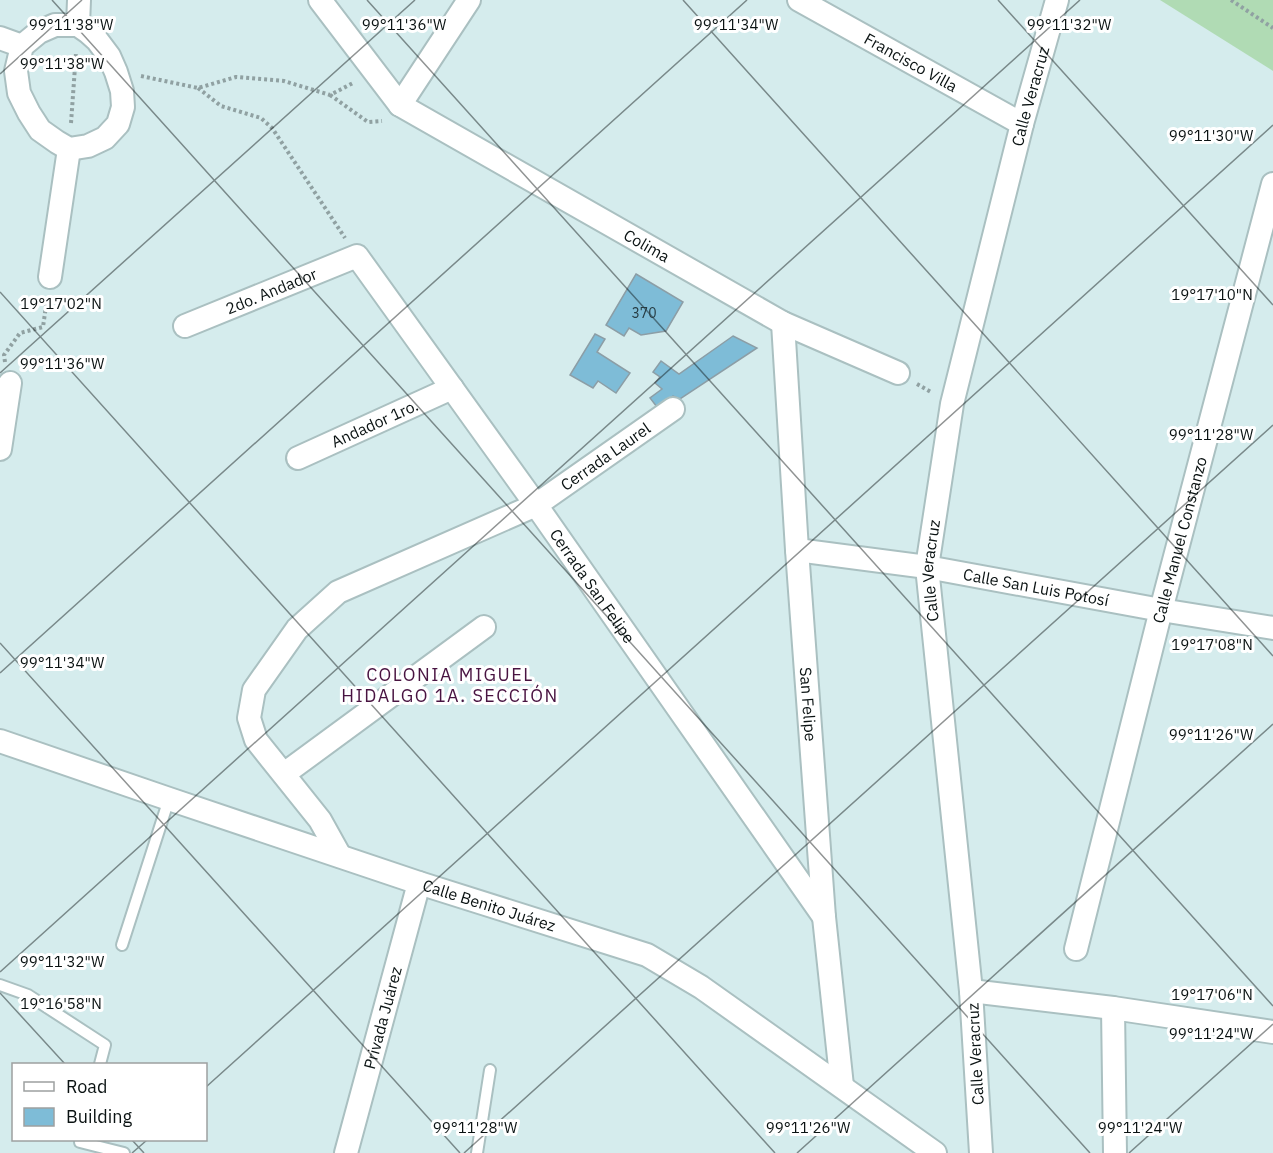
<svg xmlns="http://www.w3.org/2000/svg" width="1273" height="1153" font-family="'IBM Plex Sans',sans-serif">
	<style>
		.green { fill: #b0dbb4 }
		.building { fill: #7ebcd7; stroke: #8c9ea6; stroke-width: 1.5 }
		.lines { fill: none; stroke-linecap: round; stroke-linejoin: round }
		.service-casing { stroke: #aac0c1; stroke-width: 14 }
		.minor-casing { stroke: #aac0c1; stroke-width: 26 }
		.path { stroke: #90a1a2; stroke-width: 4; stroke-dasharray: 3 3; stroke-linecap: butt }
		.service { stroke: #fff; stroke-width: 10 }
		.minor { stroke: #fff; stroke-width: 22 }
		.ticks { fill: none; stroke: #0a1212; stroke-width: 1.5; stroke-opacity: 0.45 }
		.labels { text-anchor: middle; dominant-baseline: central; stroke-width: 6; stroke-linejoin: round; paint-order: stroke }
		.number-label { font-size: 14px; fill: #273c43 }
		.street-label { font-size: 16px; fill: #0a1212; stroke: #fff }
		.neighbourhood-label { font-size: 18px; letter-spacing: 1.5px; fill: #481341; stroke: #fff }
		.ticks-label { font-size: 15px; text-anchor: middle; fill: #0a1212; stroke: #fff; stroke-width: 6; stroke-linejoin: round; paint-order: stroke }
	</style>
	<rect width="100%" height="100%" fill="#d5eced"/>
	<polygon class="green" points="1160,0 1273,0 1273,71"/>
	<g class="building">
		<polygon points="636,274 683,302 666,331 641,335 629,328 624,336 606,325"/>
		<polygon points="595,334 605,339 597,352 630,373 616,393 598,381 593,388 570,375"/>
		<polygon points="733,336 757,348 680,399 673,396 657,407 650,398 662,389 655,383 660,377 653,372 661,361 679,374"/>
	</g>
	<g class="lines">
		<defs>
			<g id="service">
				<polyline points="122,945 169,799"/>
				<polyline points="0,985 28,995 105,1045 100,1064"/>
				<polyline points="80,1140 80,1142 124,1153"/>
				<polyline points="477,1153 490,1070"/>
			</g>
			<g id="minor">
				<path id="s1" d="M 320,0 L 400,105 L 783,323 L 898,373"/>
				<path id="s2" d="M 799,0 L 1022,124"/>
				<polygon points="55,25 78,25 88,32 97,40 109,56 116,72 122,91 123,107 118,124 105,138 88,146 69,149 57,142 40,130 29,113 19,93 16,71 22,46 39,32"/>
				<polyline points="78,25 79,0"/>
				<polyline points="0,38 22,46"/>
				<polyline points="400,105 469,0"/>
				<polyline points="50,277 69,149"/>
				<path id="s3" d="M 783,323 L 797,550 L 824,917 L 842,1086"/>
				<path id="s4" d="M 185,326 L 357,256 L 536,505 L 824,917"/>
				<polyline points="0,449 10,383"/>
				<path id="s5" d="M 298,458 L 452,388"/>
				<path id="s6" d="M 797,550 L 927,567 L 1161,610 L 1273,628"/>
				<path id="s7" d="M 0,741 L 169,799 L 419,883 L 647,955 L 701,987 L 935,1153"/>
				<polyline points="284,774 484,627"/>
				<path id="s8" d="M 340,856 L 320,820 L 256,740 L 249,718 L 254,690 L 297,629 L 338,592 L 536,505 L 673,409"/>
				<path id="s9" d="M 1076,949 L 1161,610 L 1273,184"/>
				<polyline points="971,991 1113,1008 1273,1032"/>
				<polyline points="1113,1008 1115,1153"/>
				<path id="s10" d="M 346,1153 L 419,883"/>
				<path id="s11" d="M 981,1153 L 971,991 L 927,567 L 952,404 L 1022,124 L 1057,0"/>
			</g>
		</defs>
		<use href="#service" class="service-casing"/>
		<use href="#minor" class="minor-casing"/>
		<g class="path">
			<polyline points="1231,0 1273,28"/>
			<polyline points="141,76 198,88 236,77 284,81 330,95 353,83"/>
			<polyline points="198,88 221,106 261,118 272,128 345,238"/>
			<polyline points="330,95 368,122 382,121"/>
			<polyline points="71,123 76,53"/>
			<polyline points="5,362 4,355 20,333 43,327 47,299"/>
			<polyline points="917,384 931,392"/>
		</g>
		<use href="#service" class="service"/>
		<use href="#minor" class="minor"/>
	</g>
	<path class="ticks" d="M 52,0 L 1090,1153M 367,0 L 1273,1006M 683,0 L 1273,656M 998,0 L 1273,305M 0,74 L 82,0M 0,292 L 775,1153M 0,373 L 415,0M 0,643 L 460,1153M 0,673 L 747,0M 0,972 L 1080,0M 0,993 L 65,1064M 206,1087 L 1273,125M 132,1140 L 144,1153M 132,1153 L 147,1140M 464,1153 L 1273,425M 797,1153 L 1273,724M 1129,1153 L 1273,1024"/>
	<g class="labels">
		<g class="number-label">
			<text x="644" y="313">370</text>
		</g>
		<g class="street-label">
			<text stroke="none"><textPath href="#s2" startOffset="128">Francisco Villa</textPath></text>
			<text stroke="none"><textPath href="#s11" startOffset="1071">Calle Veracruz</textPath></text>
			<text stroke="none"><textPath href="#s1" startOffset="416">Colima</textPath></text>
			<text stroke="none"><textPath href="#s4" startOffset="93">2do. Andador</textPath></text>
			<text stroke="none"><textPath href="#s5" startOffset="84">Andador 1ro.</textPath></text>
			<text stroke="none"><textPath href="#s8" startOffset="626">Cerrada Laurel</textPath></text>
			<text stroke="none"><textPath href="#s9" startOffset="422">Calle Manuel Constanzo</textPath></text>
			<text stroke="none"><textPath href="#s11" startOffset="585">Calle Veracruz</textPath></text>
			<text stroke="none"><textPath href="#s4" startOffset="591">Cerrada San Felipe</textPath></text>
			<text stroke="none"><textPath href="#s6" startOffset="242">Calle San Luis Potosí</textPath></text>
			<text stroke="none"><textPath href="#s3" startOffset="382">San Felipe</textPath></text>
			<text stroke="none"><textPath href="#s7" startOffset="516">Calle Benito Juárez</textPath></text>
			<text stroke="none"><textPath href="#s10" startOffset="140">Privada Juárez</textPath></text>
			<text transform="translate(975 1054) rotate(-93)">Calle Veracruz</text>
		</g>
		<g class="neighbourhood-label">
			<text x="450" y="674">COLONIA MIGUEL<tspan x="450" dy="21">HIDALGO 1A. SECCIÓN</tspan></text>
		</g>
	</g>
	<g class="ticks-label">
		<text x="1069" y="30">99°11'32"W</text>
		<text x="71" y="30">99°11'38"W</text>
		<text x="404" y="30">99°11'36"W</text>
		<text x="736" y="30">99°11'34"W</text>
		<text x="62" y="69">99°11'38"W</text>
		<text x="1211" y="141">99°11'30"W</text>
		<text x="1212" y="300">19°17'10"N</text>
		<text x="61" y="309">19°17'02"N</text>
		<text x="62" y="369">99°11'36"W</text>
		<text x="1211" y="440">99°11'28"W</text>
		<text x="1212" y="650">19°17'08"N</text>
		<text x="62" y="668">99°11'34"W</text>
		<text x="1211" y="740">99°11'26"W</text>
		<text x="62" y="967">99°11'32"W</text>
		<text x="1212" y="1000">19°17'06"N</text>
		<text x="61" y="1009">19°16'58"N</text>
		<text x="1211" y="1039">99°11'24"W</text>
		<text x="475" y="1133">99°11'28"W</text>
		<text x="808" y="1133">99°11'26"W</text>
		<text x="1140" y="1133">99°11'24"W</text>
	</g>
	<rect x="12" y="1063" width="195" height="78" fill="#ffffff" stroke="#9da0a0" stroke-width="1.5"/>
	<rect x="24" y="1082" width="30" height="9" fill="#ffffff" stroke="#9da0a0" stroke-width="1.5"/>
	<text x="66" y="1093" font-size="18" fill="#0a1212">Road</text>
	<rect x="24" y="1108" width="30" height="18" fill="#7ebcd7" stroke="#9da0a0" stroke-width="1.5"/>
	<text x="66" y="1123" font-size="18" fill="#0a1212">Building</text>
</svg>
